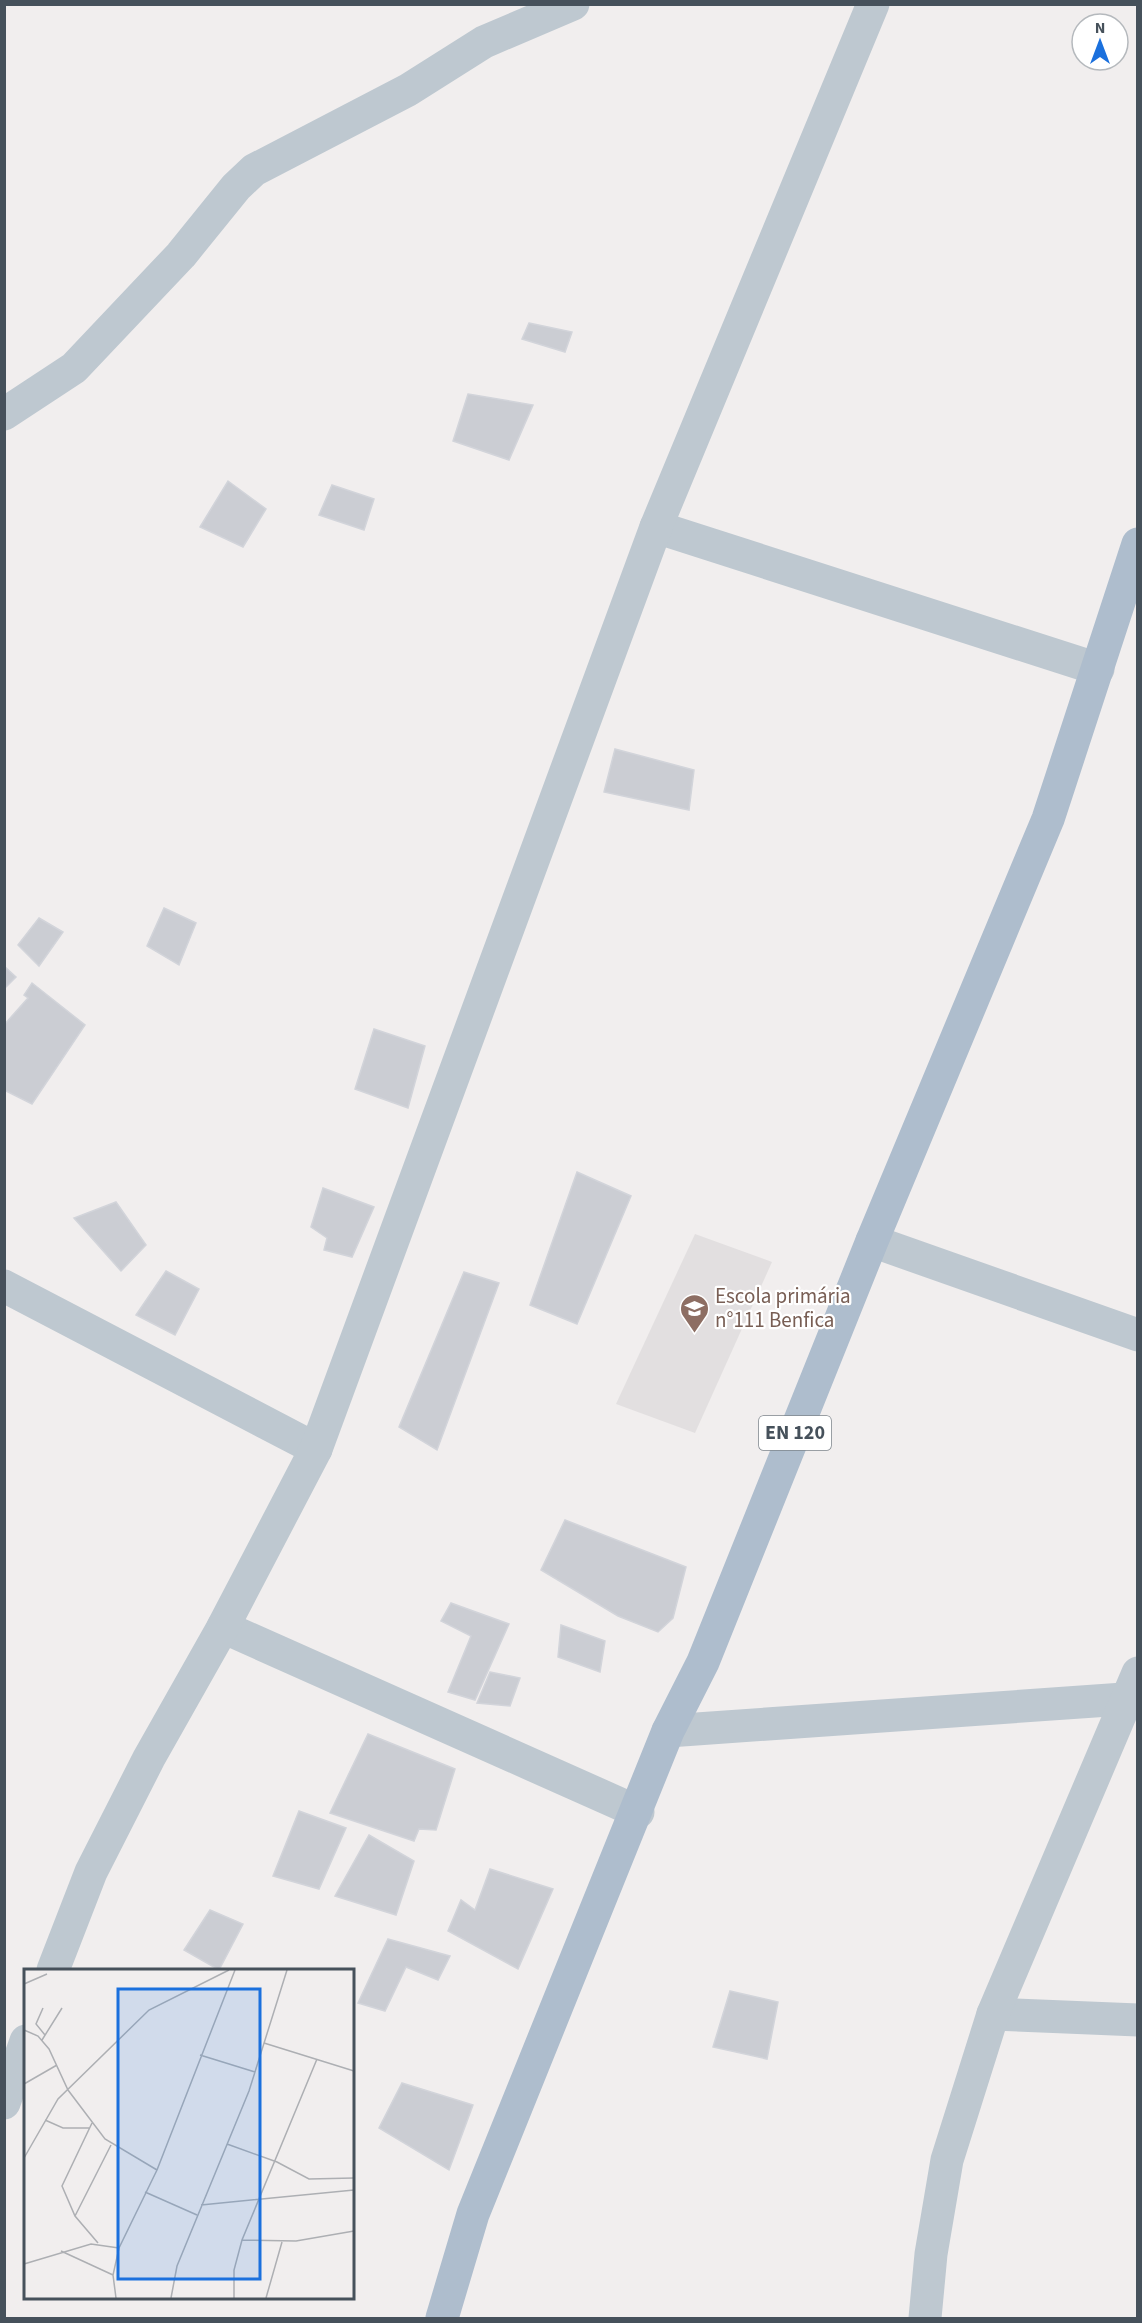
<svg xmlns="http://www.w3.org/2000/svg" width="1142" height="2323" font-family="'Source Sans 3',sans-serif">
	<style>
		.education { fill: #e2dfe0 }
		.building { fill: #cbcdd3; stroke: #d2d4da; stroke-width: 1.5 }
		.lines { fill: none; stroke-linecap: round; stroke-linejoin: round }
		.street { stroke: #bec8d0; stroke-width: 33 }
		.primary { stroke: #aebdcd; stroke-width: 33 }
		.labels { text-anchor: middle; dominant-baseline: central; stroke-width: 4.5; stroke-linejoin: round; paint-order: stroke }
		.shield { fill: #fff; stroke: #7e858c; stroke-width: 1.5 }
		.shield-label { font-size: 20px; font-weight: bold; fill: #46515b }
		.education-label { font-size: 21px; fill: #785e54; stroke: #fff; text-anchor: start }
		.inset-road { fill: none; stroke: #adafb3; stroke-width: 1.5 }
		.view { fill: #1b70dd; fill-opacity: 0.15; stroke: #1b70dd; stroke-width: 3 }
		.inset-edge { fill: none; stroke: #46515b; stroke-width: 3 }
	</style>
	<rect width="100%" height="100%" fill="#f1eeee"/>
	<polygon class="education" points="695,1234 772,1262 695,1433 616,1404"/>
	<g class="building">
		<polygon points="529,323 572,332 565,352 522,339"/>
		<polygon points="468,394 533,405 509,460 453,441"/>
		<polygon points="228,481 266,509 243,547 200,527"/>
		<polygon points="332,485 374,499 364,530 319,515"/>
		<polygon points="615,749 694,770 689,810 604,792"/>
		<polygon points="164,908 196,923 179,965 147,946"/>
		<polygon points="39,918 63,932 39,966 18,945"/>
		<polygon points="4,966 16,977 4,989"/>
		<polygon points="32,983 85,1025 32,1104 4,1090 4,1025 28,998 24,995"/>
		<polygon points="374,1029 425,1046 408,1108 355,1089"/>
		<polygon points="577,1172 631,1196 577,1324 530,1305"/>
		<polygon points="323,1188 374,1207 352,1257 324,1250 327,1238 311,1227"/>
		<polygon points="116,1202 146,1245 121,1271 74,1218"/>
		<polygon points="166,1271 199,1289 175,1335 136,1315"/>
		<polygon points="464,1272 499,1283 437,1450 399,1427"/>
		<polygon points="565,1520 686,1567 673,1618 658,1632 618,1616 541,1570"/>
		<polygon points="451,1603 509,1624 475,1700 448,1692 471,1636 441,1621"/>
		<polygon points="561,1625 605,1641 600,1672 558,1657"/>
		<polygon points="490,1672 520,1678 510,1706 477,1703"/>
		<polygon points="368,1734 455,1769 436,1830 419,1829 414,1841 330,1813"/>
		<polygon points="299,1811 346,1828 319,1889 273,1876"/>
		<polygon points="369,1835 414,1861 396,1915 335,1896"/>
		<polygon points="490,1869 553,1889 518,1969 448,1931 461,1900 475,1910"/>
		<polygon points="210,1910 243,1924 219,1970 184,1950"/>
		<polygon points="388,1939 450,1956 438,1980 406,1967 385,2011 358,2003"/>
		<polygon points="730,1991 778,2002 767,2059 713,2047"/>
		<polygon points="402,2083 473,2105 449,2170 379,2128"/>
	</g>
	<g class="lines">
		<g class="street">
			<polyline points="4,414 74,368 181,255 236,187 254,170 408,90 484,42 573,4"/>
			<polyline points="656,527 1098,669"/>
			<polyline points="872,1241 1138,1335"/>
			<polyline points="4,1286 316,1449"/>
			<polyline points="223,1627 638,1812"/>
			<polyline points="668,1731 1138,1698"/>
			<polyline points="53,1970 91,1872 149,1758 223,1627 316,1449 656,527 873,4"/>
			<polyline points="993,2014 1138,2020"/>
			<polyline points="4,2103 26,2041"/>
			<polyline points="925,2318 931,2254 947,2160 993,2014 1138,1673"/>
		</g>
		<polyline class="primary" points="442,2318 473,2214 668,1731 703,1662 872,1241 1048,819 1138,544"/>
	</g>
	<defs>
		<symbol id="school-pin" viewBox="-11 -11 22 30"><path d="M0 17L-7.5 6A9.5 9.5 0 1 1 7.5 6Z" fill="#8d6e63" stroke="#fff"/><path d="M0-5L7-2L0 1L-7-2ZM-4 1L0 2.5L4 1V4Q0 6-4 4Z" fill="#fff"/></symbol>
	</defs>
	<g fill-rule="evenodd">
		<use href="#school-pin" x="678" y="1292" width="33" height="45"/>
	</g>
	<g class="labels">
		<rect class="shield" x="759" y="1416" width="72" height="34" rx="4.5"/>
		<g class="shield-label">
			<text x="795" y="1433">EN 120</text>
		</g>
		<g class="education-label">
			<text x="715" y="1296">Escola primária<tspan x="715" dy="24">n°111 Benfica</tspan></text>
		</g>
	</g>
	<g transform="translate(24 1969)">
		<rect width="330" height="330" fill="#f1eeee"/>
		<path class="inset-road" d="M 0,15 L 23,5M 19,39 L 12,55 L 21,66M 0,61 L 14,67 L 25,80 L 44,121 L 81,170 L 133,201M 18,71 L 38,39M 240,74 L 330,102M 176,86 L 231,103M 0,115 L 33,96M 21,151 L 39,159 L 66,159M 68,154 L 38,217 L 51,247 L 74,274M 203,175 L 253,193 L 285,210 L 330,209M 0,189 L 34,130 L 125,41 L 205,1M 121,223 L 173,246M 177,236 L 330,221M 51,247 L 87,176M 218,271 L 272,272 L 330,262M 37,282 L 89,306M 0,295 L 67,275 L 95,279M 92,329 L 89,306 L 95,279 L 133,201 L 211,1M 147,329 L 153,297 L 225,122 L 263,1M 210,329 L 210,301 L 218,271 L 293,90M 242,329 L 258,273"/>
		<path class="view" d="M 94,20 L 236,20 L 236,310 L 94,310 Z"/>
		<rect width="330" height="330" class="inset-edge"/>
	</g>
	<rect width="1142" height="2323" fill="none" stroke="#46515b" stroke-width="12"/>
	<g transform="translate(1100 42)"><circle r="28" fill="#ffffff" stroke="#b5b9bd" stroke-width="1.5"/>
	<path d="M0-4.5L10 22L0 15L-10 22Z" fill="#1b70dd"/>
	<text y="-9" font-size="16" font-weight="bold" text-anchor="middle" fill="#46515b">N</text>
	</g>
</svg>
